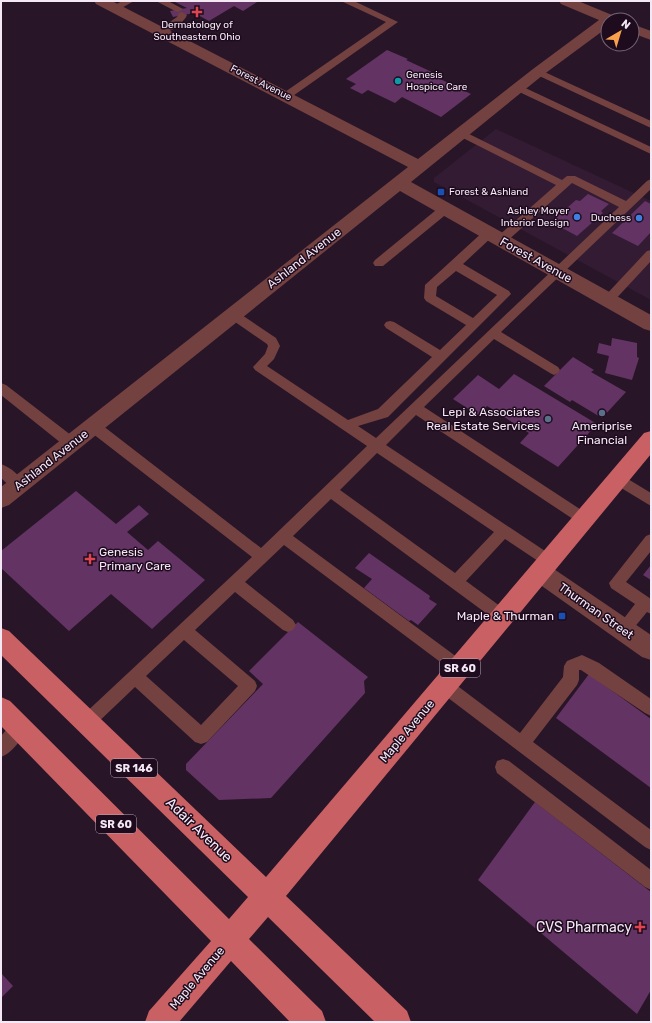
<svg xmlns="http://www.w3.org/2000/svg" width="652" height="1023" font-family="Rubik,sans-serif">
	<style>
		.built { fill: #331b33 }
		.building { fill: #633364 }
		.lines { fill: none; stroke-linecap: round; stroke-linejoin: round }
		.lane { fill: #744141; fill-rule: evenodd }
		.street { fill: #744141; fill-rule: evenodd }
		.primary { fill: #c96063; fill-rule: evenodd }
		.health-dot { fill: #e0444e; stroke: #1e0c1e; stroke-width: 1.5 }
		.culture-dot { fill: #0f9aa8; stroke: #1e0c1e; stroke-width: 1.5 }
		.transit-dot { fill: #1a4fb4; stroke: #1e0c1e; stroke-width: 1.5 }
		.shop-dot { fill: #3f7fe0; stroke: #1e0c1e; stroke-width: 1.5 }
		.service-dot { fill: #5c6f8a; stroke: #1e0c1e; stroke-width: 1.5 }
		.labels { text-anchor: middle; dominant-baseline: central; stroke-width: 3; stroke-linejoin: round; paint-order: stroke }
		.far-poi-label { font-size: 10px; fill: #f5e8f5; stroke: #1e0c1e; text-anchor: start }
		.far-street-label { font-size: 10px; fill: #f5e8f5; stroke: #1e0c1e }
		.shield { fill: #1e0c1e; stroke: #b4a6b4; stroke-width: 1 }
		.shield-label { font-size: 11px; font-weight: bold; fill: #f5e8f5 }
		.street-label { font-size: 12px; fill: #f5e8f5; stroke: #1e0c1e }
		.poi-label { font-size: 12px; fill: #f5e8f5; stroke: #1e0c1e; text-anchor: end }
		.near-street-label { font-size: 14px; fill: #f5e8f5; stroke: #1e0c1e }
		.near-poi-label { font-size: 14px; fill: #f5e8f5; stroke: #1e0c1e; text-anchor: end }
	</style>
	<rect width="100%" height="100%" fill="#281628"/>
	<polygon class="built" points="496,129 651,201 651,300 434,182 434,178"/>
	<g class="building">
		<polygon points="173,1 254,1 257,2 243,11 234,6 209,21 194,13 173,17 170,11 187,8"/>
		<polygon points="387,50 408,59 406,60 434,73 432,75 471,94 441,117 402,97 395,103 368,90 362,94 350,88 356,84 346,79"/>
		<polygon points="588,194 609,204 601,211 603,213 577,236 551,222 576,200 580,201"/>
		<polygon points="645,201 651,204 651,232 638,246 612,233"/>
		<polygon points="612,338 637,343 637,357 639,358 632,380 605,373 609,356 597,353 599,343 611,346"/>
		<polygon points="573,357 594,370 591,372 626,392 602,418 572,400 570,402 544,386"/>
		<polygon points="514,374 597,424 558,467 520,443 529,433 487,406 478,415 453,399 478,375 499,389"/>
		<polygon points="76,491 116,524 139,505 149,514 127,532 148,550 158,541 205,580 152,629 111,594 69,631 1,568 1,551"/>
		<polygon points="369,553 430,596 429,599 437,604 418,625 411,620 409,621 364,588 372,579 355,568"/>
		<polygon points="651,565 651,580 643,575"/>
		<polygon points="298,622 368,677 364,681 365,693 271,798 219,800 186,770 186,764 263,684 249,671"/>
		<polygon points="589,674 651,719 651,788 556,718"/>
		<polygon points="535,802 651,892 651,990 637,1014 478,880"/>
		<polygon points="1,973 13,986 1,998"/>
	</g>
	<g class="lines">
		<g class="lane">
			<polygon points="122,1 134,1 118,10 112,10 110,8"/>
			<polygon points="156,1 168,1 183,9 178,12 175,11"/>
			<polygon points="341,1 354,1 398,22 290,98 282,98 281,96 282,94 386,22"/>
			<path d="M 182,12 L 187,15 C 184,23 166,36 158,34 L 156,32 L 158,30 L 177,17 L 179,13 Z"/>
			<polygon points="538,69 651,121 651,128 535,74 533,72"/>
			<polygon points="519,85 651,147 651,154 515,90 514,88 515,86"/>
			<path d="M 461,130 L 562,180 L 567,176 L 575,176 L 626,201 L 647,181 L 651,179 L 651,189 L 501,332 L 558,367 L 560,370 L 558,373 L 554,375 L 550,373 L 494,339 L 424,407 L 589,515 L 591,519 L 589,523 L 584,525 L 579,523 L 416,415 L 386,445 L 554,557 L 556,561 L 554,565 L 549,567 L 544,565 L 505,539 L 466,581 L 508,612 L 511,617 L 508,622 L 503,624 L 498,622 L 331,499 L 293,536 L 465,663 L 468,668 L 465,673 L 460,675 L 455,673 L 284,545 L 245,582 L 293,620 L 296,625 L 293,630 L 288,632 L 283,630 L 235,592 L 195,630 L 255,681 L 257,686 L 255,691 L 207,742 L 201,744 L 195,742 L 135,687 L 93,727 L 87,730 L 81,727 L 79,722 L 81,717 L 252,557 L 88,430 L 86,426 L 88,422 L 93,421 L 98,422 L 261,548 L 367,446 L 255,370 L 253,367 L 265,354 L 268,346 L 267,344 L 228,317 L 226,314 L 228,311 L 232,310 L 236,311 L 276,338 L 280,346 L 274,359 L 267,366 L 348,420 L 378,409 L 432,357 L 386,328 L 384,325 L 386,322 L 390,321 L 394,322 L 440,350 L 466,325 L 426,301 L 424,298 L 425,285 L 485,230 L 493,230 L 495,233 L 493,236 L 463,264 L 509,291 L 511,294 L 388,417 L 358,426 L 376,438 L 619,207 L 572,183 L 505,243 L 497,243 L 495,240 L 497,237 L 556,185 L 457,135 L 456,133 ZM 456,271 L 497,295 L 473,318 L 436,296 L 437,287 ZM 377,453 L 494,532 L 455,573 L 340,490 ZM 184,640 L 238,686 L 201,725 L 146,676 Z"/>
			<polygon points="445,205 449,206 451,209 449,212 383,266 375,266 373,263 375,260 441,206"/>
			<polygon points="651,250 651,261 612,303 608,304 604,303 602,300 604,297 647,251"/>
			<polygon points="1,383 6,385 76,439 78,443 76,447 71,448 66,447 1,395"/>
			<path d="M 1,464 C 10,467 22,477 26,485 L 24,489 C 14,492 8,484 1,478 Z"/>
			<polygon points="618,473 651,493 651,506 613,483 611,479 613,475"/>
			<polygon points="651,534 651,551 626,582 651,599 651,614 647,612 628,635 623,637 618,635 615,630 635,604 611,588 609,583 646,536"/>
			<polygon points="582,655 599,663 651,699 651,716 645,713 581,670 579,670 579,680 577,685 533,742 651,830 651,850 645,847 439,691 437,686 439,681 445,679 451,681 520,733 563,677 564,666 567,661"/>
			<path d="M 19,719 L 25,722 L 27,727 C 23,738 12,753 1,757 L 1,736 L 13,722 Z"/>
			<polygon points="503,759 509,761 651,870 651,890 645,887 497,773 495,767 497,761"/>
		</g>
		<g class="street">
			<polygon points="94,1 112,1 418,159 533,69 599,20 561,4 559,1 578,1 617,17 619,20 608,20 608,27 543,75 411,182 651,315 651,331 644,329 400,191 9,505 1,508 1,487 408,167 96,4"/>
			<polygon points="632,24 651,31 651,40 632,33"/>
			<polygon points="540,562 548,565 651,635 651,660 642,657 532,579 529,572 532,565"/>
		</g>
		<polygon class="primary" points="651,431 651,454 286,896 407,1011 411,1022 375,1022 268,917 249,939 322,1011 326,1022 290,1022 231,961 179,1022 145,1022 149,1011 211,941 1,726 1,697 10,701 229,919 248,897 1,655 1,628 9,631 266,877 644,433"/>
	</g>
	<g class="health-dot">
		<path d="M195 6h4v4h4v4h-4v4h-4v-4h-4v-4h4z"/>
		<path d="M88 553h4v4h4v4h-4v4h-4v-4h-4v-4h4z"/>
		<path d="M638 921h4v4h4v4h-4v4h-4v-4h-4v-4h4z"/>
	</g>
	<circle class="culture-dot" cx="398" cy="81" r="4"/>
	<g class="transit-dot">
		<rect x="437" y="188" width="8" height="8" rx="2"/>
		<rect x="558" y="612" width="8" height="8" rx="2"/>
	</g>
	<g class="shop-dot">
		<circle cx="577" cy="217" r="4"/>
		<circle cx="639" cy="218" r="4"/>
	</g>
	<g class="service-dot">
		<circle cx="602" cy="413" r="4"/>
		<circle cx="548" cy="419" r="4"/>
	</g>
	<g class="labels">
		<g class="far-poi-label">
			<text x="197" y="25" text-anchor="middle">Dermatology of<tspan x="197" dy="12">Southeastern Ohio</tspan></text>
			<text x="406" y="75">Genesis<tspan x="406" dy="12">Hospice Care</tspan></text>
			<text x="449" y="192">Forest &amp; Ashland</text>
			<text x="569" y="211" text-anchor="end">Ashley Moyer<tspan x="569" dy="12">Interior Design</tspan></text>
			<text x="631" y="218" text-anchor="end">Duchess</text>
		</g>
		<g class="far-street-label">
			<text transform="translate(261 83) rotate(27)">Forest Avenue</text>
		</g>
		<g class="shield">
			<rect x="440" y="659" width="40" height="18" rx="3"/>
			<rect x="111" y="759" width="46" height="18" rx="3"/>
			<rect x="96" y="815" width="40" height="18" rx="3"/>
		</g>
		<g class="shield-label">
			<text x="460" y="668">SR 60</text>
			<text x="134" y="768">SR 146</text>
			<text x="116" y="824">SR 60</text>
		</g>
		<g class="street-label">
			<text transform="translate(304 258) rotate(-38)">Ashland Avenue</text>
			<text transform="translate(536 260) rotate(29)">Forest Avenue</text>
			<text transform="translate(51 460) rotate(-38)">Ashland Avenue</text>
			<text transform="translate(596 611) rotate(35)">Thurman Street</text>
			<text transform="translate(407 731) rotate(-50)">Maple Avenue</text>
			<text transform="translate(197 978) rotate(-50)">Maple Avenue</text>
		</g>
		<g class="poi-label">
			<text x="540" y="412">Lepi &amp; Associates<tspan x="540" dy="14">Real Estate Services</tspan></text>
			<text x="602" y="426" text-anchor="middle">Ameriprise<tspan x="602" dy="14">Financial</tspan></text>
			<text x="99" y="552" text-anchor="start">Genesis<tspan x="99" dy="14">Primary Care</tspan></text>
			<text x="554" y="616">Maple &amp; Thurman</text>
		</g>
		<g class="near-street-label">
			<text transform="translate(199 830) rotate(44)">Adair Avenue</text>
		</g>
		<g class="near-poi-label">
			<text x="632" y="927">CVS Pharmacy</text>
		</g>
	</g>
	<rect width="652" height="1023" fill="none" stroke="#f5e8f5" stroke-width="4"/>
	<g transform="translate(620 32) rotate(38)"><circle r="19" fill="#1e0c1e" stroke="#746474"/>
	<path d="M0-3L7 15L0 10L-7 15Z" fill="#f9a04c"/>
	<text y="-6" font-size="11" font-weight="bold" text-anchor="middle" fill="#f5e8f5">N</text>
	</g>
</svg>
